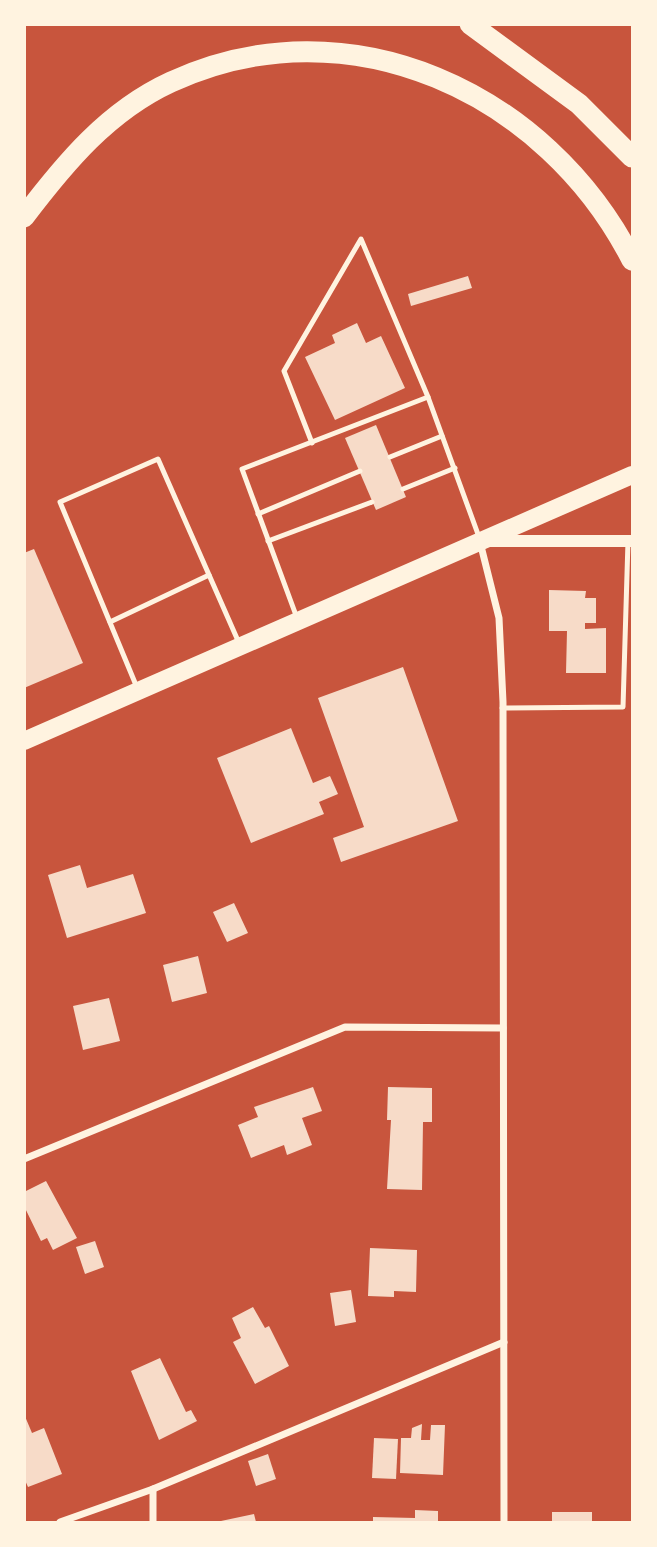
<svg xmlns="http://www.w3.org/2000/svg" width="657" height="1547" font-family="'DejaVu Sans',sans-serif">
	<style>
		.building { fill: #f7dbc8 }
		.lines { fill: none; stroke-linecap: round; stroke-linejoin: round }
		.service { stroke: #fff3e0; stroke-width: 5 }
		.minor { stroke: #fff3e0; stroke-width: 7 }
		.tertiary { stroke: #fff3e0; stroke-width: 12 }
		.primary { stroke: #fff3e0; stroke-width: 18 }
		.motorway { stroke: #fff3e0; stroke-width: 21 }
	</style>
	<rect width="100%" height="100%" fill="#c8553d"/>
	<g class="building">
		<polygon points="468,276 472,288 411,306 408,294"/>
		<polygon points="357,323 366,343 381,336 405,388 335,420 305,357 335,343 332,335"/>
		<polygon points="376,425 406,497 376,510 345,438"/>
		<polygon points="34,549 83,663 24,688 24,553"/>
		<polygon points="549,590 586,591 585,598 596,598 596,623 585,623 585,629 606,628 606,673 566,673 567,631 549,631"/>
		<polygon points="403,667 458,821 341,862 333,838 364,827 318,698"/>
		<polygon points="291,728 313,783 330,776 338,794 319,802 324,814 251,843 217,758"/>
		<polygon points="80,865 87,888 133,874 146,913 67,938 48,875"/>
		<polygon points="234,903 248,933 227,942 213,912"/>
		<polygon points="198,956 207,993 172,1002 163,965"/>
		<polygon points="109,998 120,1041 83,1050 73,1006"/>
		<polygon points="313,1087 322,1111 302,1118 312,1145 287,1155 284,1145 251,1158 238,1125 258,1117 254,1107"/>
		<polygon points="388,1087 432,1088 432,1122 423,1122 422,1190 387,1189 391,1120 387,1120"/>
		<polygon points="46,1181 77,1238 53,1250 47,1238 41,1241 24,1206 24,1192"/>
		<polygon points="95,1241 104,1267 85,1274 76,1247"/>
		<polygon points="370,1248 417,1250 416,1292 394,1291 394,1297 368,1296"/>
		<polygon points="351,1290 356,1322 335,1326 330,1293"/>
		<polygon points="253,1307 265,1328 269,1326 289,1366 255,1384 233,1342 241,1338 232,1318"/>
		<polygon points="160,1358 186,1412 191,1410 197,1421 159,1440 131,1371"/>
		<polygon points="24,1414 32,1433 44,1428 62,1474 28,1487 24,1478"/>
		<polygon points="422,1424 421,1440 430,1440 431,1425 445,1425 443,1475 400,1473 401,1438 411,1438 412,1428"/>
		<polygon points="374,1438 398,1439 396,1479 372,1478"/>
		<polygon points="268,1454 276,1479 256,1486 248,1461"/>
		<polygon points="415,1510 438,1511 438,1522 373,1522 373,1517 415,1518"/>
		<rect x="552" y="1512" width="40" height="10"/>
		<polygon points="254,1514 256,1522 222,1522 221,1521"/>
	</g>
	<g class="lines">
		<g class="service">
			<polyline points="312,443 284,371 361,239 428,397"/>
			<polyline points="390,457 442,436"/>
			<polyline points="403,489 455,468"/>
			<polyline points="258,514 360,471"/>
			<polyline points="268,541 372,502"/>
			<polyline points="297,618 242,469 428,397 479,537"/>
			<polyline points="110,622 209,575"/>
			<polyline points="138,690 60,502 158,459 239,643"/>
			<polyline points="502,708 623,707 628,541"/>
		</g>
		<g class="minor">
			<polyline points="480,542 499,618 503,702 504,1522"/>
			<polyline points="24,1159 345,1027 503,1028"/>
			<polyline points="60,1522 153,1489 504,1342"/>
			<polyline points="153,1522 153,1489"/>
		</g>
		<polyline class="tertiary" points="488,541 632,541"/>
		<polyline class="primary" points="24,741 632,475"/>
		<g class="motorway">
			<polyline points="470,24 579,104 632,157"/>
			<path d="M 24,217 C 65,163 108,111 171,82 C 349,0 547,93 632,260"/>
		</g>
	</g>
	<rect width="657" height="1547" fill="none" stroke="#fff3e0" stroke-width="52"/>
</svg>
